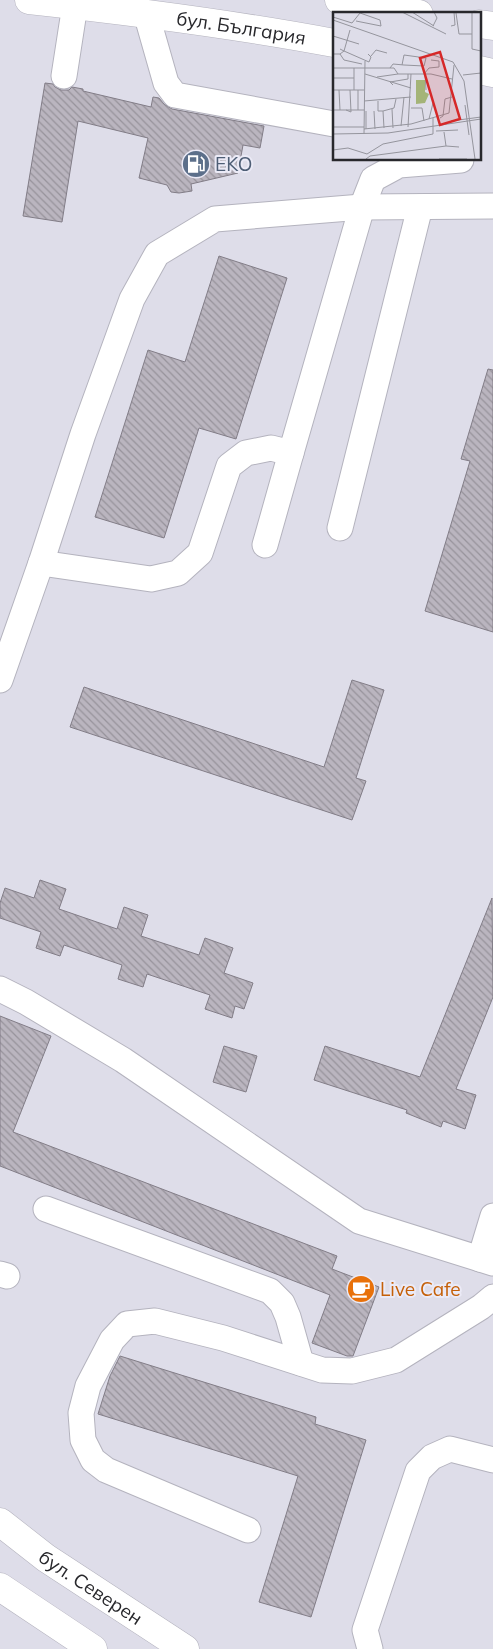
<svg xmlns="http://www.w3.org/2000/svg" width="493" height="1649" font-family="Mulish,sans-serif">
	<style>
		.building { fill: url(#building-back-hatch); stroke: #827d87 }
		.lines { fill: none; stroke-linecap: round; stroke-linejoin: round }
		.minor-casing { stroke: #b4b3be; stroke-width: 27 }
		.major-casing { stroke: #b4b3be; stroke-width: 29 }
		.minor { stroke: #fff; stroke-width: 25 }
		.major { stroke: #fff; stroke-width: 28 }
		.labels { text-anchor: middle; dominant-baseline: central; stroke-width: 4; stroke-linejoin: round; paint-order: stroke }
		.street-label { font-size: 19px; fill: #28282c; stroke: #ebeaf6 }
		.service-label { font-size: 19px; fill: #4e5e75; stroke: #ebeaf6; text-anchor: start }
		.food-label { font-size: 19px; fill: #c56008; stroke: #ebeaf6; text-anchor: start }
		.inset-road { fill: none; stroke: #95959d; stroke-width: 1 }
		.view { fill: #d62828; fill-opacity: 0.15; stroke: #d62828; stroke-width: 2.5 }
		.inset-edge { fill: none; stroke: #28282c; stroke-width: 2.5 }
	</style>
	<defs>
		<pattern id="building-back-hatch" width="6" height="6" patternUnits="userSpaceOnUse" patternTransform="scale(1.25)"><rect width="6" height="6" fill="#bab5bf"/><path d="M-1 5l2 2M0 0l6 6M5-1l2 2" fill="none" stroke="#97939b"/></pattern>
	</defs>
	<rect width="100%" height="100%" fill="#dedde9"/>
	<g class="building">
		<polygon points="45,83 53,84 55,87 61,90 69,90 72,87 83,89 83,91 151,107 153,97 159,98 164,104 172,109 264,126 260,148 243,145 238,173 191,184 192,191 179,193 171,192 167,185 139,178 148,138 78,121 62,222 23,216"/>
		<polygon points="219,256 287,278 236,439 199,428 164,538 95,517 148,350 185,362"/>
		<polygon points="488,369 493,370 493,632 425,611 470,461 461,459"/>
		<polygon points="352,680 384,690 356,778 366,781 352,820 70,727 84,687 324,767"/>
		<polygon points="40,880 66,889 59,909 117,929 124,907 148,915 141,936 199,955 205,938 233,948 224,973 253,983 244,1009 235,1006 232,1018 205,1009 210,995 147,974 143,987 118,979 122,965 64,945 60,956 36,948 41,932 0,918 0,903 5,888 34,898"/>
		<polygon points="492,898 493,997 456,1089 476,1095 465,1129 443,1121 441,1127 406,1113 407,1110 314,1080 325,1046 420,1077"/>
		<polygon points="0,1016 51,1036 13,1132 337,1256 332,1269 379,1287 353,1356 347,1356 312,1343 330,1295 0,1166"/>
		<polygon points="224,1046 257,1056 246,1092 213,1082"/>
		<polygon points="120,1356 316,1417 315,1424 366,1440 311,1617 259,1602 298,1476 98,1414 110,1376"/>
	</g>
	<g class="lines">
		<defs>
			<g id="minor">
				<polyline points="146,13 166,83 175,95 334,124"/>
				<polyline points="64,76 75,5"/>
				<polyline points="340,528 420,207"/>
				<polyline points="265,545 291,453"/>
				<polyline points="41,563 151,579 178,573 200,553 229,466 246,453 271,448 291,453 362,207 373,179 399,165 461,160"/>
				<polyline points="0,680 41,563 83,434 132,299 157,254 215,219 362,207 493,206"/>
				<polyline points="0,989 26,1002 123,1060 359,1221 493,1263"/>
				<polyline points="46,1209 270,1291 282,1303 288,1317 301,1363"/>
				<polyline points="480,1259 493,1216"/>
				<polyline points="0,1274 7,1276"/>
				<polyline points="248,1530 106,1470 93,1460 83,1440 81,1413 88,1386 112,1340 127,1324 155,1321 223,1338 322,1370 352,1371 396,1360 481,1307 493,1297"/>
				<polyline points="370,1649 365,1630 418,1471 432,1457 450,1449 493,1460"/>
			</g>
			<g id="major">
				<path id="s1" d="M 29,0 C 131,11 233,24 334,43"/>
				<polyline points="339,0 419,14"/>
				<polyline points="479,24 493,26"/>
				<polyline points="479,70 493,73"/>
				<path id="s2" d="M 0,1522 L 46,1558 L 185,1649"/>
				<polyline points="0,1587 93,1649"/>
			</g>
		</defs>
		<use href="#minor" class="minor-casing"/>
		<use href="#major" class="major-casing"/>
		<use href="#minor" class="minor"/>
		<use href="#major" class="major"/>
	</g>
	<defs>
		<symbol id="fuel-disc" viewBox="-11 -11 22 22"><circle r="9.5" fill="#5c6f8a" stroke="#ebeaf6"/><path d="M-5.5-6h7V0h2V4h1.3V-2.5L3-4.5l.8-.8L6-3V5H2.5V1h-1V6h-7ZM-4.2-4.7v3.2H.2V-4.7Z" fill="#fff"/></symbol>
		<symbol id="cafe-disc" viewBox="-11 -11 22 22"><circle r="9.5" fill="#e8710a" stroke="#ebeaf6"/><path d="M-5.5-4.5H6V0H3Q3 3.5 0 3.5H-2.5Q-5.5 3.5-5.5 0ZM3-3.2v2h1.7v-2ZM-6 4.5H4V6H-6Z" fill="#fff"/></symbol>
	</defs>
	<g fill-rule="evenodd">
		<use href="#fuel-disc" x="180" y="148" width="32" height="32"/>
		<use href="#cafe-disc" x="345" y="1273" width="32" height="32"/>
	</g>
	<g class="labels">
		<g class="street-label">
			<text stroke="none"><textPath href="#s1" startOffset="214">бул. България</textPath></text>
			<text stroke="none"><textPath href="#s2" startOffset="112">бул. Северен</textPath></text>
		</g>
		<g class="service-label">
			<text x="215" y="164">EKO</text>
		</g>
		<g class="food-label">
			<text x="380" y="1289">Live Cafe</text>
		</g>
	</g>
	<g transform="translate(333 12)">
		<rect width="148" height="148" fill="#dedde9"/>
		<path d="M 83,68 L 92,68 L 92,80 L 96,82 L 92,91 L 83,92 Z" fill="#a4b478"/>
		<path class="inset-road" d="M 69,0 L 113,22M 79,0 L 101,14M 139,0 L 139,37 L 148,39M 123,1 L 126,22 L 139,22M 0,5 L 19,11 L 27,1M 0,8 L 120,50 L 131,69 L 142,147M 23,9 L 48,14 L 47,8 L 27,1M 100,14 L 104,6 L 101,0M 118,14 L 122,13 L 121,0M 0,24 L 26,32M 7,37 L 11,39 L 17,18M 0,42 L 7,42 L 11,48 L 29,52M 7,42 L 11,39 L 36,50 L 38,45 L 35,42M 38,44 L 43,38 L 54,41M 0,56 L 61,56 L 65,62 L 98,62 L 119,67M 57,56 L 60,52 L 71,53 L 91,54 L 93,46 L 71,43 L 69,53M 32,62 L 78,76M 91,62 L 96,56 L 106,55 L 106,49 L 98,48M 92,62 L 93,78M 130,63 L 148,61M 44,65 L 65,62M 0,66 L 21,66M 60,73 L 57,70 L 75,67 L 75,62M 0,78 L 31,78M 6,78 L 7,98M 21,78 L 21,56M 25,78 L 25,98M 31,89 L 78,85M 45,89 L 45,99 L 50,99 L 61,96 L 63,87M 132,93 L 136,123M 78,96 L 89,96 L 91,109M 59,97 L 60,116M 0,98 L 31,98M 13,98 L 18,100 L 17,78M 33,99 L 33,117M 41,99 L 42,117M 50,99 L 51,116M 107,106 L 110,104 L 112,87 L 119,85M 96,107 L 100,91M 118,109 L 148,105M 68,114 L 71,85M 0,115 L 31,115M 75,115 L 78,62M 31,117 L 78,112 L 116,101 L 121,53M 103,119 L 125,118M 111,120 L 113,134 L 126,135M 0,122 L 55,121 L 148,107M 31,122 L 32,49M 0,138 L 15,136 L 34,142 L 50,132 L 100,122 L 100,106M 33,147 L 37,144 L 113,134M 106,147 L 134,147"/>
		<path class="view" d="M 107,40 L 127,107 L 107,113 L 87,46 Z"/>
		<rect width="148" height="148" class="inset-edge"/>
	</g>
</svg>
